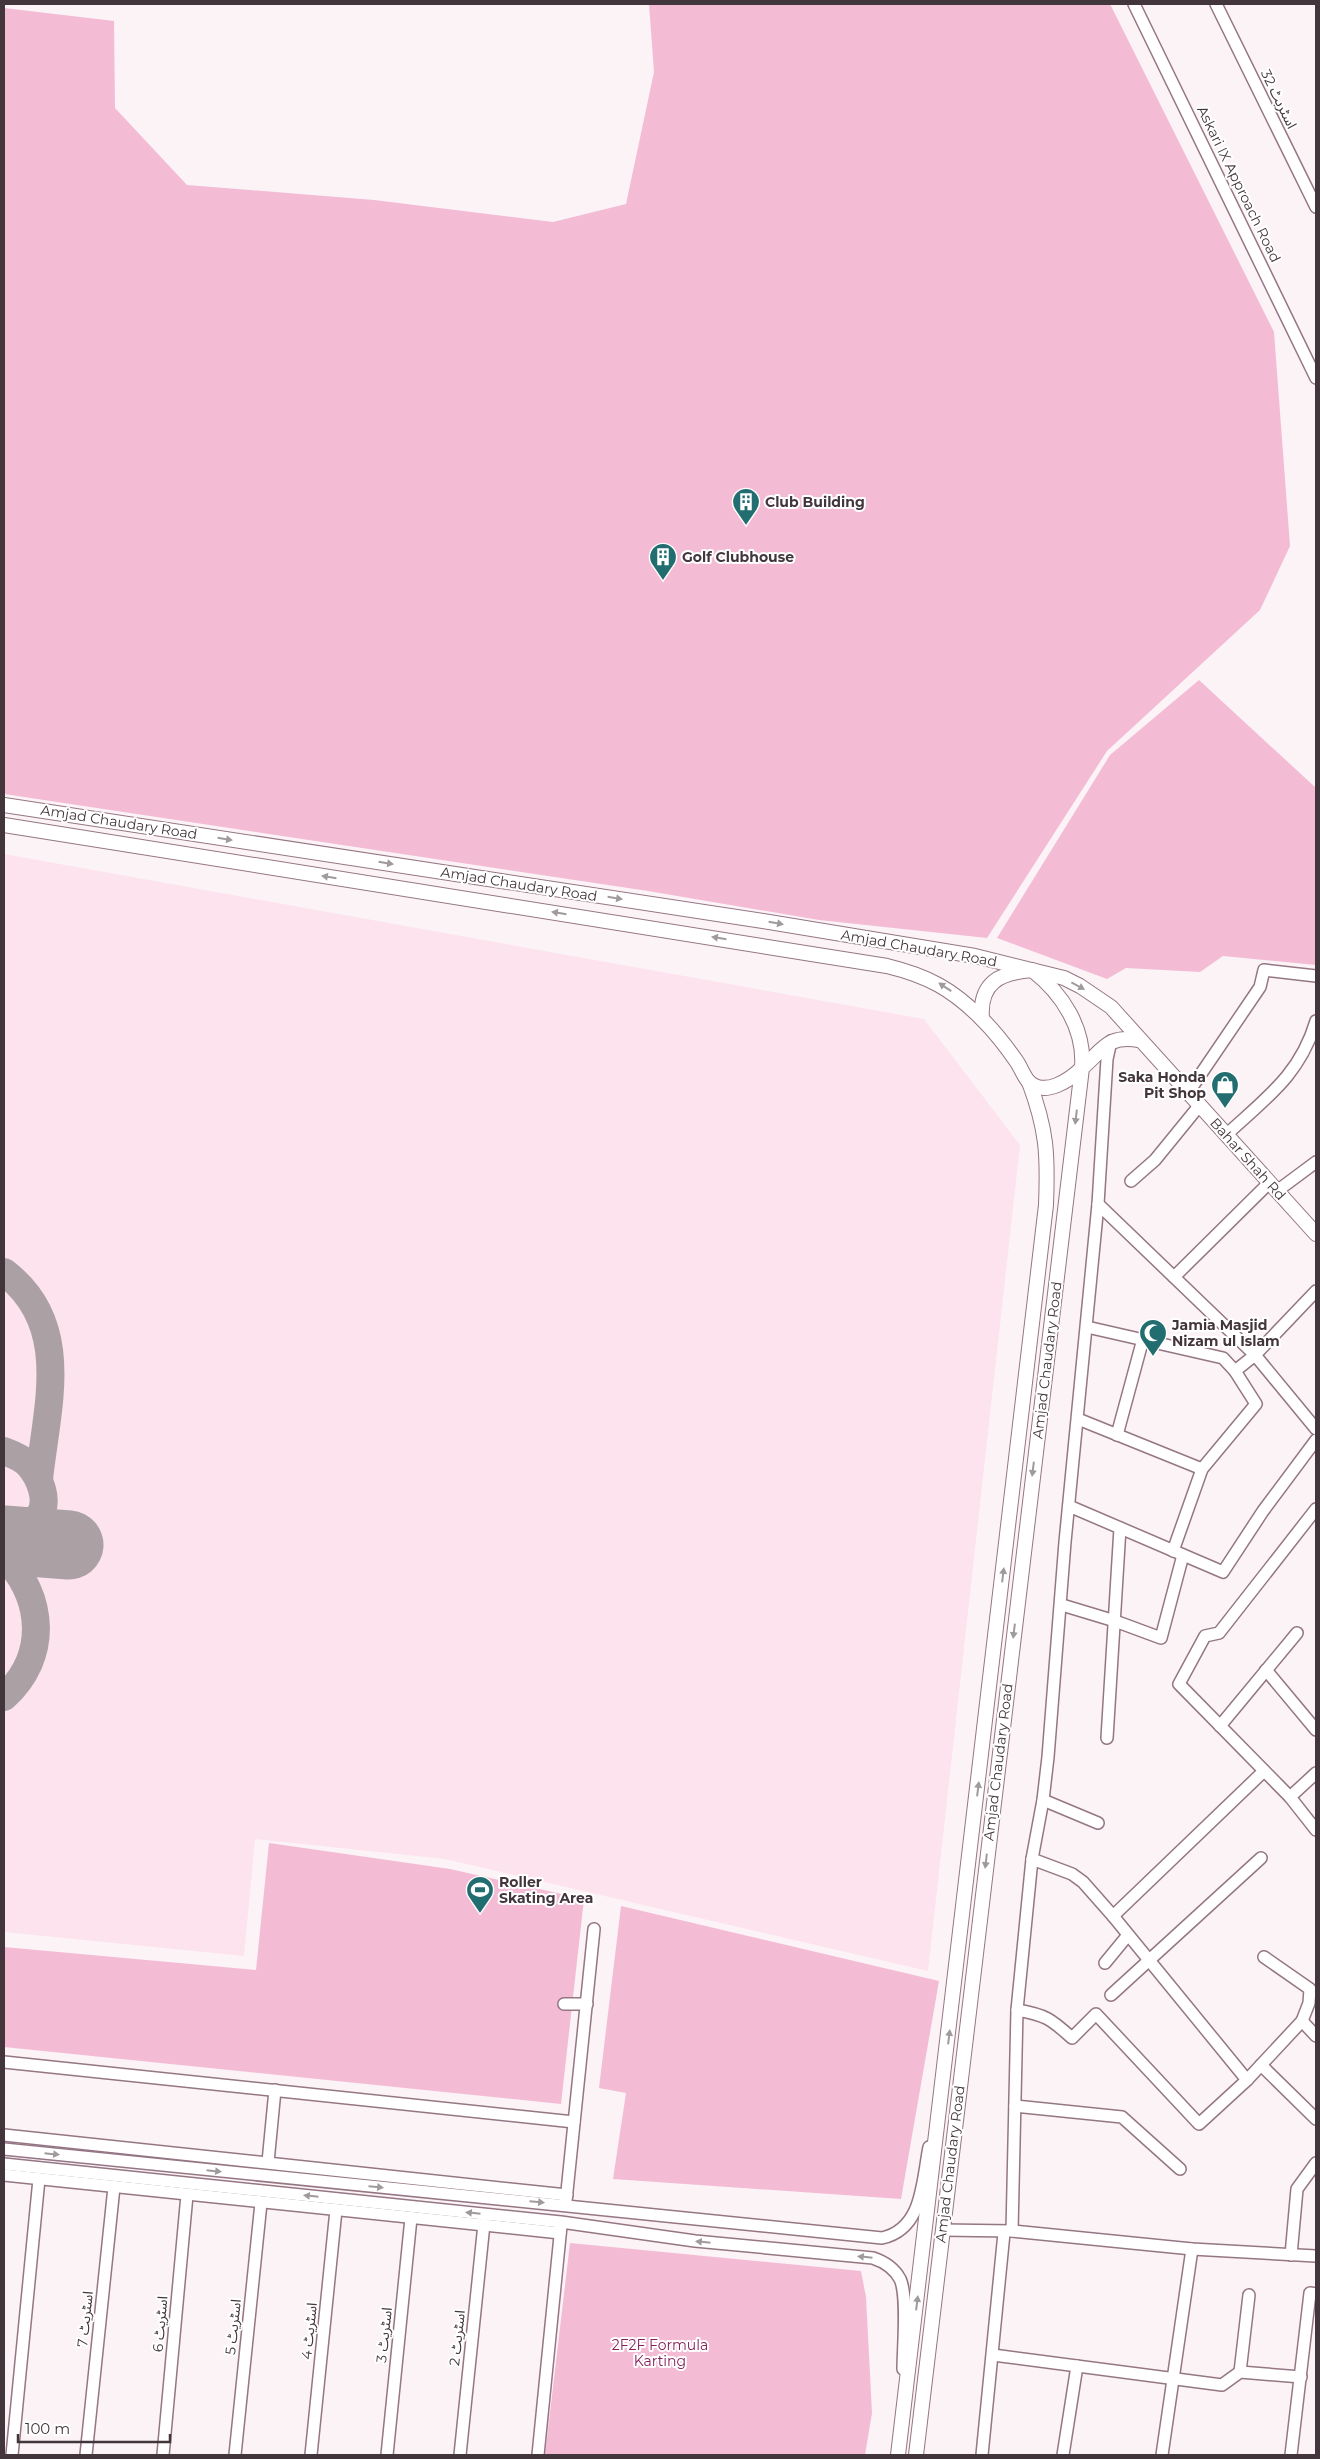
<svg xmlns="http://www.w3.org/2000/svg" width="1320" height="2459" font-family="Montserrat,'Noto Sans Arabic',sans-serif">
	<style>
		.built { fill: #fde3ee }
		.green { fill: #f4bbd5 }
		.lines { fill: none; stroke-linecap: round; stroke-linejoin: round }
		.taxiway { stroke: #aba1a5; stroke-width: 28 }
		.runway { stroke: #aba1a5; stroke-width: 69 }
		.minor-casing { stroke: #957684; stroke-width: 14 }
		.major-casing { stroke: #957684; stroke-width: 16 }
		.minor { stroke: #fff; stroke-width: 11 }
		.major { stroke: #fff; stroke-width: 14 }
		.oneway { fill: #a09a9d }
		.labels { text-anchor: middle; dominant-baseline: central; stroke-width: 4; stroke-linejoin: round; paint-order: stroke }
		.street-label { font-size: 14px; fill: #42353b; stroke: #fff }
		.poi-label { font-size: 14px; font-weight: bold; fill: #42353b; stroke: #fff; text-anchor: start }
		.park-label { font-size: 14px; fill: #861e5b; stroke: #fff }
	</style>
	<rect width="100%" height="100%" fill="#fbf3f6"/>
	<polygon class="built" points="4,854 924,1019 1020,1145 928,1971 445,1859 255,1839 244,1956 4,1932"/>
	<g class="green">
		<polygon points="649,4 1110,4 1274,332 1290,546 1260,610 1107,751 987,938 819,920 648,891 4,794 4,8 114,21 115,108 187,185 374,200 553,222 626,204 654,72"/>
		<polygon points="1199,680 1316,788 1316,965 1223,956 1200,972 1126,968 1107,979 997,938 1110,755"/>
		<polygon points="269,1843 450,1869 584,1899 561,2104 4,2047 4,1947 256,1970"/>
		<polygon points="621,1906 939,1981 901,2199 613,2179 626,2093 599,2088"/>
		<polygon points="570,2243 861,2271 866,2297 872,2413 865,2455 545,2455"/>
	</g>
	<g class="lines">
		<g class="taxiway">
			<path d="M 4,1272 C 73,1324 47,1405 39,1479"/>
			<path d="M 4,1451 C 12,1454 22,1458 28,1464 C 39,1476 51,1502 38,1517 C 30,1526 15,1531 4,1533"/>
			<path d="M 4,1556 C 44,1598 49,1656 4,1697"/>
		</g>
		<polyline class="runway" points="4,1540 69,1545"/>
		<defs>
			<g id="minor">
				<polyline points="1134,4 1316,378"/>
				<polyline points="1216,4 1316,207"/>
				<polyline points="1188,1093 1260,987 1264,970 1316,976"/>
				<path d="M 1226,1135 C 1266,1098 1300,1075 1316,1021"/>
				<polyline points="1131,1181 1155,1160 1199,1106"/>
				<polyline points="1277,1191 1316,1162"/>
				<polyline points="1098,1204 1255,1355 1316,1291"/>
				<polyline points="1174,1277 1269,1183"/>
				<polyline points="1087,1327 1223,1358 1235,1371"/>
				<polyline points="1078,1419 1202,1469"/>
				<polyline points="1117,1435 1143,1339"/>
				<polyline points="1069,1506 1223,1572 1263,1511 1316,1440"/>
				<polyline points="1316,1509 1219,1633 1205,1636 1179,1684 1290,1797 1316,1773"/>
				<polyline points="1173,1551 1202,1469 1256,1404 1235,1371 1255,1355 1316,1429"/>
				<polyline points="1062,1605 1115,1621 1161,1638 1183,1555"/>
				<polyline points="1266,1670 1316,1730"/>
				<polyline points="1220,1726 1297,1633"/>
				<polyline points="1107,1738 1120,1528"/>
				<polyline points="1290,1797 1316,1830"/>
				<polyline points="1043,1800 1098,1823"/>
				<polyline points="1032,1859 1072,1874 1083,1882 1113,1916 1264,1771"/>
				<polyline points="1264,1957 1310,1989 1309,2003 1302,2021"/>
				<polyline points="1105,1963 1128,1935"/>
				<polyline points="1111,1995 1261,1858"/>
				<polyline points="564,2004 587,2004"/>
				<path d="M 1017,2010 C 1046,2015 1051,2019 1072,2038 L 1096,2014 L 1199,2124 L 1247,2080 L 1113,1916"/>
				<polyline points="4,2062 574,2122"/>
				<polyline points="1261,2065 1316,2119"/>
				<polyline points="1247,2080 1302,2021 1316,2036"/>
				<polyline points="1015,2106 1122,2117 1180,2169"/>
				<polyline points="4,2135 567,2195"/>
				<path d="M 4,2149 L 882,2238 C 923,2229 922,2182 929,2147"/>
				<polyline points="268,2162 275,2090"/>
				<path d="M 4,2164 L 561,2222 L 695,2241 L 873,2258 C 885,2262 894,2268 900,2279 C 908,2295 903,2349 903,2369"/>
				<polyline points="4,2175 560,2233"/>
				<polyline points="566,2201 594,1929"/>
				<polyline points="942,2230 1012,2231 1192,2249 1316,2256"/>
				<polyline points="1012,2231 1017,2010 1032,1859 1043,1800 1048,1757 1065,1542 1098,1204 1107,1059 1111,1041"/>
				<polyline points="1291,2255 1297,2189 1316,2163"/>
				<polyline points="993,2355 1222,2385 1240,2372 1301,2377"/>
				<polyline points="1240,2372 1249,2295"/>
				<polyline points="12,2455 39,2179"/>
				<polyline points="86,2455 114,2187"/>
				<polyline points="163,2455 187,2195"/>
				<polyline points="235,2455 261,2203"/>
				<polyline points="311,2455 336,2210"/>
				<polyline points="387,2455 411,2218"/>
				<polyline points="460,2455 484,2224"/>
				<polyline points="538,2455 561,2226"/>
				<polyline points="982,2455 1004,2233"/>
				<polyline points="1063,2455 1077,2366"/>
				<polyline points="1162,2455 1192,2249"/>
				<polyline points="1291,2455 1310,2293 1316,2294"/>
			</g>
			<g id="major">
				<polyline points="4,805 763,921 975,956 1064,978 1080,986 1111,1007 1316,1234"/>
				<path d="M 4,825 L 887,966 C 928,976 952,989 982,1019"/>
				<path d="M 1032,970 C 1063,994 1085,1029 1082,1068 C 1070,1080 1045,1097 1029,1082 C 1024,1077 1021,1068 1017,1062 C 1006,1046 995,1032 982,1019 C 979,982 1000,973 1032,970 Z"/>
				<path d="M 898,2455 L 1046,1205 C 1048,1155 1047,1130 1029,1082"/>
				<path d="M 916,2455 L 1082,1068 C 1104,1049 1107,1035 1139,1040"/>
			</g>
		</defs>
		<use href="#minor" class="minor-casing"/>
		<use href="#major" class="major-casing"/>
		<use href="#minor" class="minor"/>
		<use href="#major" class="major"/>
	</g>
	<defs><path id="oneway-solid" d="M-6-.8H1V-3.2L6.5 0L1 3.2V.8H-6Z" transform="scale(1.25)"/></defs>
	<g class="oneway">
		<use href="#oneway-solid" transform="translate(225 839) rotate(9)"/>
		<use href="#oneway-solid" transform="translate(386 863) rotate(9)"/>
		<use href="#oneway-solid" transform="translate(329 877) rotate(-171)"/>
		<use href="#oneway-solid" transform="translate(615 898) rotate(9)"/>
		<use href="#oneway-solid" transform="translate(559 913) rotate(-171)"/>
		<use href="#oneway-solid" transform="translate(776 923) rotate(10)"/>
		<use href="#oneway-solid" transform="translate(719 938) rotate(-171)"/>
		<use href="#oneway-solid" transform="translate(1078 986) rotate(28)"/>
		<use href="#oneway-solid" transform="translate(945 987) rotate(-147)"/>
		<use href="#oneway-solid" transform="translate(1076 1117) rotate(97)"/>
		<use href="#oneway-solid" transform="translate(1033 1469) rotate(97)"/>
		<use href="#oneway-solid" transform="translate(1003 1575) rotate(-83)"/>
		<use href="#oneway-solid" transform="translate(1014 1631) rotate(97)"/>
		<use href="#oneway-solid" transform="translate(978 1789) rotate(-83)"/>
		<use href="#oneway-solid" transform="translate(986 1861) rotate(97)"/>
		<use href="#oneway-solid" transform="translate(949 2037) rotate(-83)"/>
		<use href="#oneway-solid" transform="translate(52 2154) rotate(6)"/>
		<use href="#oneway-solid" transform="translate(214 2171) rotate(6)"/>
		<use href="#oneway-solid" transform="translate(376 2187) rotate(5)"/>
		<use href="#oneway-solid" transform="translate(311 2196) rotate(-174)"/>
		<use href="#oneway-solid" transform="translate(537 2202) rotate(5)"/>
		<use href="#oneway-solid" transform="translate(473 2213) rotate(-174)"/>
		<use href="#oneway-solid" transform="translate(703 2242) rotate(-174)"/>
		<use href="#oneway-solid" transform="translate(865 2257) rotate(-174)"/>
		<use href="#oneway-solid" transform="translate(917 2303) rotate(-83)"/>
	</g>
	<defs>
		<symbol id="building-pin" viewBox="-11 -11 22 30"><path d="M0 17L-7.5 6A9.5 9.5 0 1 1 7.5 6Z" fill="#216d70" stroke="#fff"/><path d="M-4-6H4V6H1V3H-1V6H-4ZM-2.5-4.3h1.7v1.8h-1.7ZM.8-4.3h1.7v1.8H.8ZM-2.5-1h1.7V.8h-1.7ZM.8-1h1.7V.8H.8Z" fill="#fff"/></symbol>
		<symbol id="shop-pin" viewBox="-11 -11 22 30"><path d="M0 17L-7.5 6A9.5 9.5 0 1 1 7.5 6Z" fill="#216d70" stroke="#fff"/><path d="M-5-2.5h2.3a2.7 3.5 0 0 1 5.4 0H5L5.5 6h-11ZM-1.5-2.5h3a1.5 2.3 0 0 0-3 0Z" fill="#fff"/></symbol>
		<symbol id="mosque-pin" viewBox="-11 -11 22 30"><path d="M0 17L-7.5 6A9.5 9.5 0 1 1 7.5 6Z" fill="#216d70" stroke="#fff"/><path d="M3.5-4.9A6 6 0 1 0 3.5 4.9A5 5 0 1 1 3.5-4.9Z" fill="#fff"/></symbol>
		<symbol id="stadium-pin" viewBox="-11 -11 22 30"><path d="M0 17L-7.5 6A9.5 9.5 0 1 1 7.5 6Z" fill="#216d70" stroke="#fff"/><path d="M0-5a6.5 5 0 1 0 0 10a6.5 5 0 1 0 0-10ZM-3.5-1.8h7v3.6h-7Z" fill="#fff"/></symbol>
	</defs>
	<g fill-rule="evenodd">
		<use href="#building-pin" x="730" y="486" width="32" height="43"/>
		<use href="#building-pin" x="647" y="541" width="32" height="43"/>
		<use href="#shop-pin" x="1209" y="1069" width="32" height="43"/>
		<use href="#mosque-pin" x="1137" y="1317" width="32" height="43"/>
		<use href="#stadium-pin" x="464" y="1874" width="32" height="43"/>
	</g>
	<g class="labels">
		<g class="street-label">
			<text transform="translate(1279 99) rotate(64)">اسٹریٹ 32</text>
			<text transform="translate(1239 184) rotate(64)">Askari IX Approach Road</text>
			<text transform="translate(119 822) rotate(9)">Amjad Chaudary Road</text>
			<text transform="translate(519 884) rotate(9)">Amjad Chaudary Road</text>
			<text transform="translate(919 948) rotate(10)">Amjad Chaudary Road</text>
			<text transform="translate(1248 1159) rotate(48)">Bahar Shah Rd</text>
			<text transform="translate(1047 1360) rotate(-83)">Amjad Chaudary Road</text>
			<text transform="translate(998 1762) rotate(-83)">Amjad Chaudary Road</text>
			<text transform="translate(950 2164) rotate(-83)">Amjad Chaudary Road</text>
			<text transform="translate(85 2319) rotate(-84)">اسٹریٹ 7</text>
			<text transform="translate(160 2324) rotate(-85)">اسٹریٹ 6</text>
			<text transform="translate(233 2327) rotate(-84)">اسٹریٹ 5</text>
			<text transform="translate(309 2331) rotate(-84)">اسٹریٹ 4</text>
			<text transform="translate(384 2335) rotate(-84)">اسٹریٹ 3</text>
			<text transform="translate(457 2338) rotate(-84)">اسٹریٹ 2</text>
		</g>
		<g class="poi-label">
			<text x="765" y="502">Club Building</text>
			<text x="682" y="557">Golf Clubhouse</text>
			<text x="1206" y="1077" text-anchor="end">Saka Honda<tspan x="1206" dy="16">Pit Shop</tspan></text>
			<text x="1172" y="1325">Jamia Masjid<tspan x="1172" dy="16">Nizam ul Islam</tspan></text>
			<text x="499" y="1882">Roller<tspan x="499" dy="16">Skating Area</tspan></text>
		</g>
		<g class="park-label">
			<text x="660" y="2345">2F2F Formula<tspan x="660" dy="16">Karting</tspan></text>
		</g>
	</g>
	<rect width="1320" height="2459" fill="none" stroke="#42353b" stroke-width="10"/>
	<path d="M18 2434v8h152v-8" fill="none" stroke="#42353b" stroke-width="2.5"/>
	<text x="25" y="2434" font-size="15" fill="#42353b" stroke="#ffffff" stroke-width="4" paint-order="stroke">100 m</text>
</svg>
